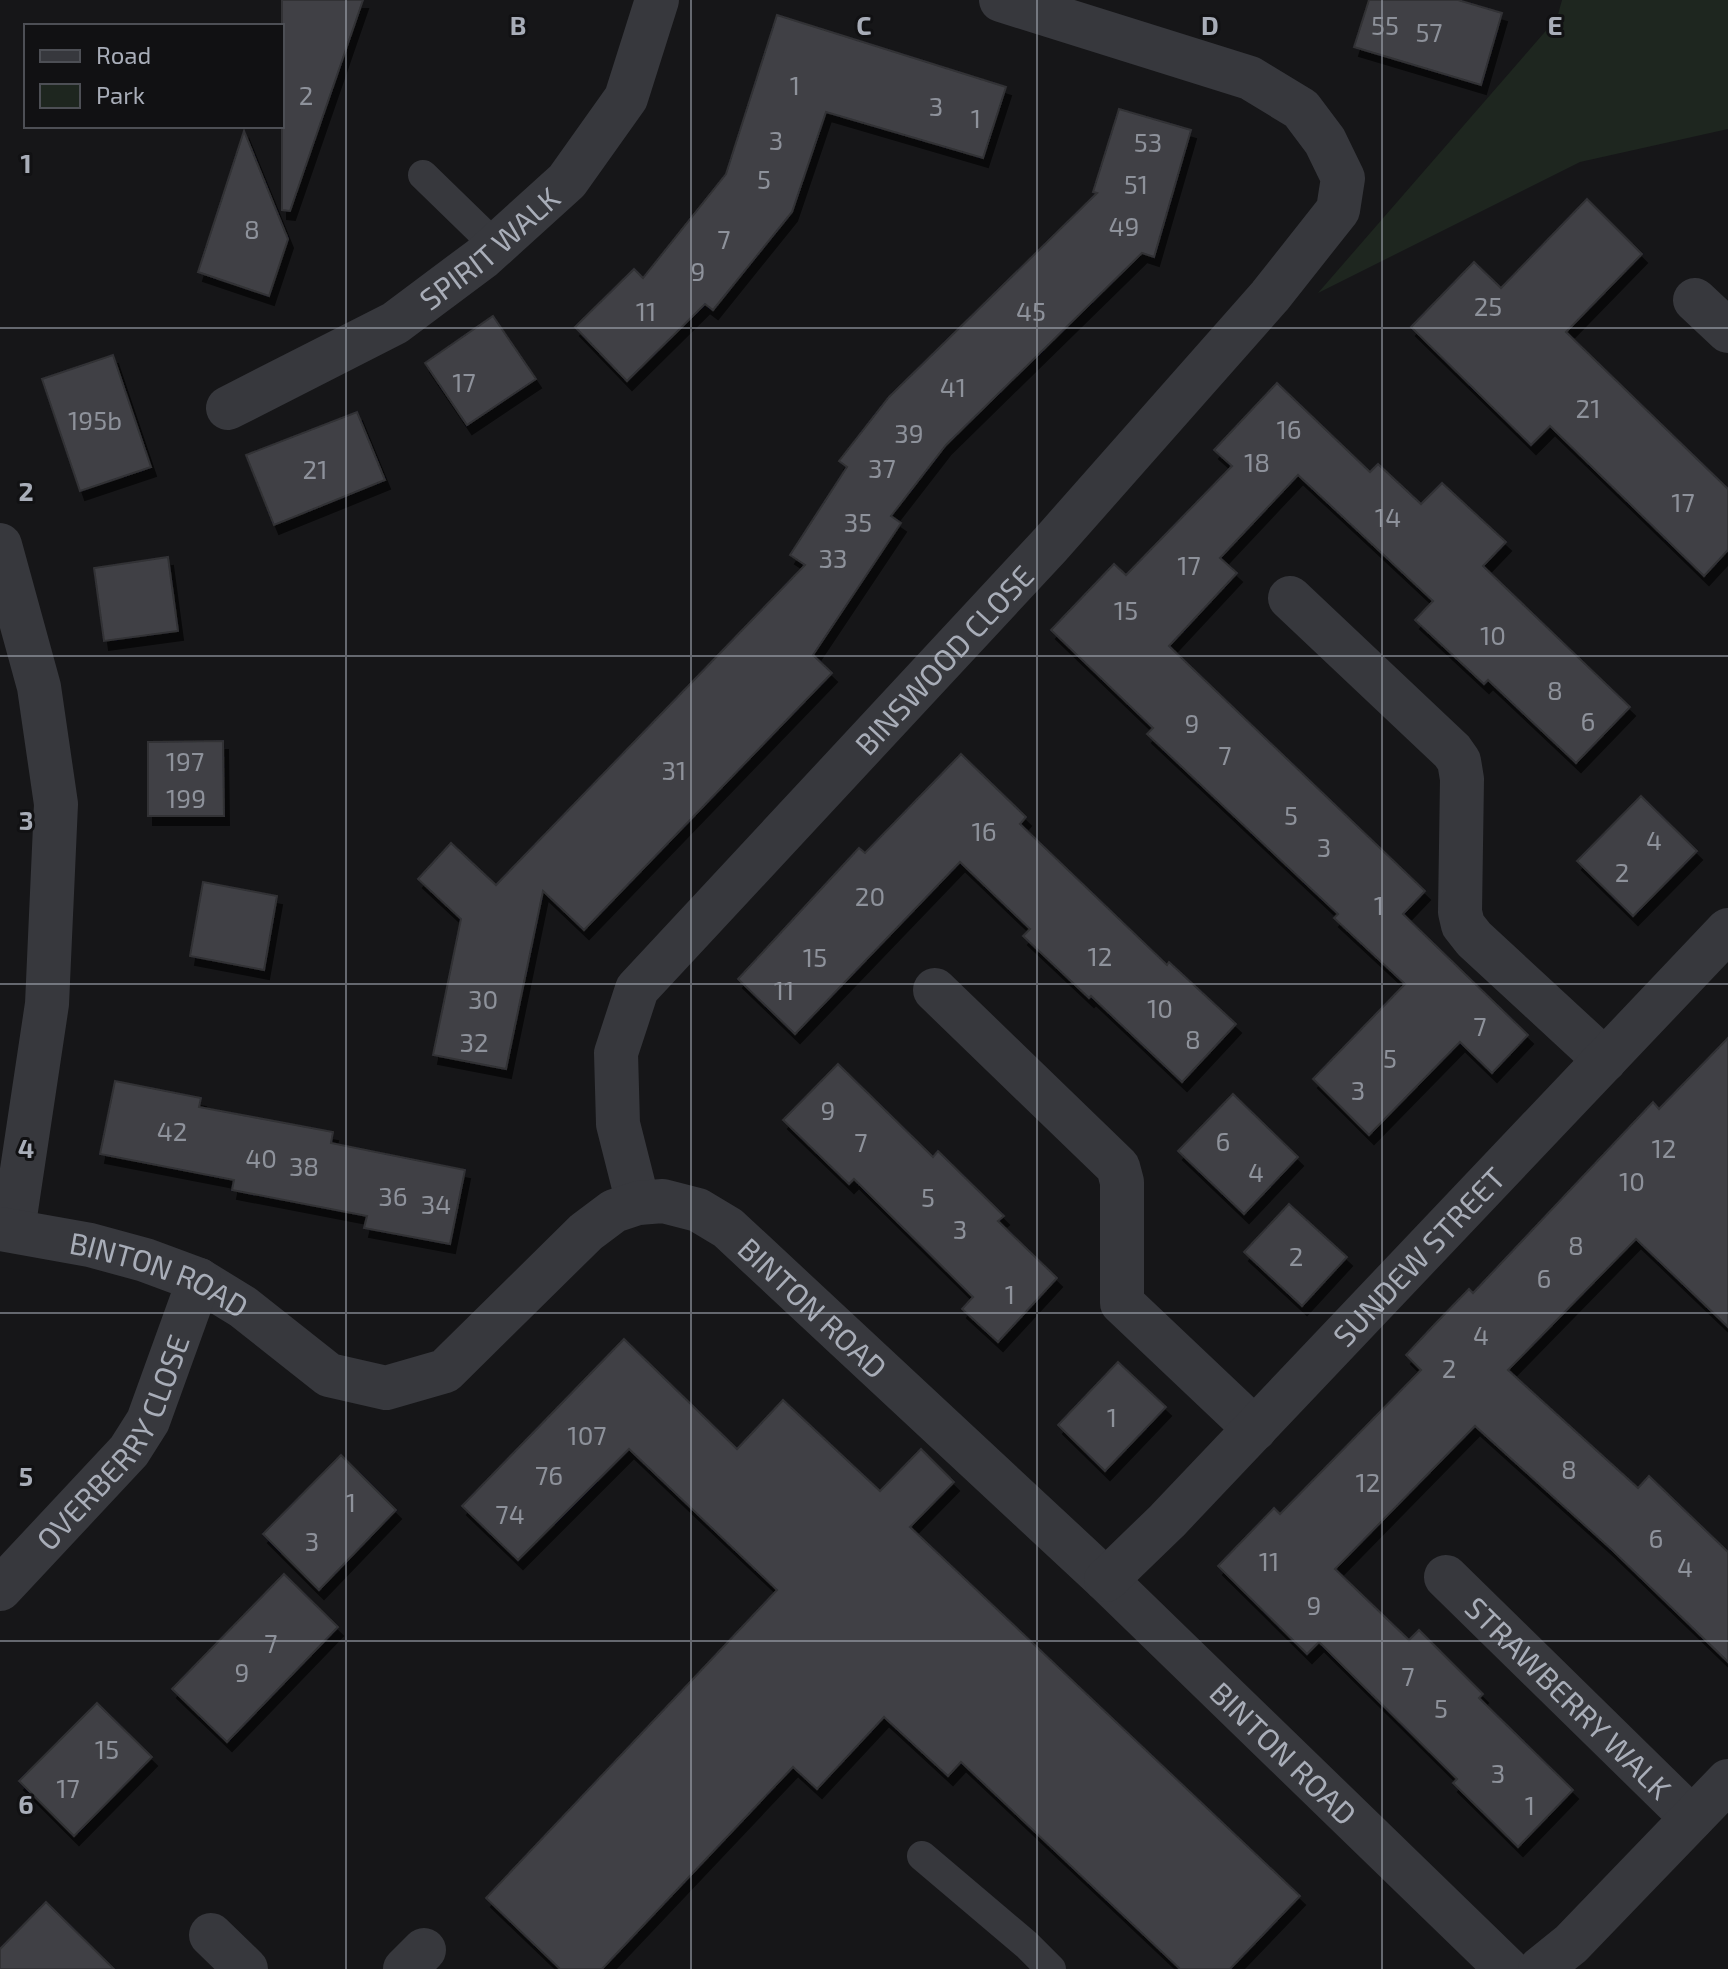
<svg xmlns="http://www.w3.org/2000/svg" width="1728" height="1969" font-family="'Exo 2',sans-serif">
	<style>
		.park { fill: #1e261f }
		.building { fill: #404145; stroke: #303034; stroke-width: 2; filter: url(#shadow) }
		.lines { fill: none; stroke-linecap: round; stroke-linejoin: round }
		.lane { stroke: #37383d; stroke-width: 30 }
		.street { stroke: #37383d; stroke-width: 44 }
		.grid { fill: none; stroke: #a8adb8; stroke-width: 2; stroke-opacity: 0.55 }
		.labels { text-anchor: middle; dominant-baseline: central; stroke-width: 6; stroke-linejoin: round; paint-order: stroke }
		.number-label { font-size: 26px; fill: #8e929b }
		.street-label { font-size: 30px; fill: #a8adb8; stroke: #111113 }
		.grid-label { font-size: 26px; text-anchor: middle; font-weight: bold; fill: #a8adb8; stroke: #111113; stroke-width: 6; stroke-linejoin: round; paint-order: stroke }
	</style>
	<defs>
		<filter id="shadow"><feDropShadow dx="5" dy="9" stdDeviation="0" flood-color="#0009"/></filter>
	</defs>
	<rect width="100%" height="100%" fill="#161618"/>
	<polygon class="park" points="1562,0 1728,0 1728,129 1580,162 1318,293 1557,18"/>
	<g class="building">
		<polygon points="282,0 363,0 290,211 282,210"/>
		<polygon points="1369,0 1458,0 1502,13 1481,85 1354,47"/>
		<polygon points="777,15 1006,87 983,158 826,112 792,212 713,310 705,304 627,381 575,327 634,269 643,278 726,174"/>
		<polygon points="1119,109 1191,130 1154,257 1142,253 946,445 891,516 901,523 813,655 832,673 584,930 543,891 506,1069 433,1055 461,919 418,879 451,843 496,885 805,565 790,555 847,467 839,461 889,397 1097,193 1093,192"/>
		<polygon points="244,131 288,239 269,296 198,272"/>
		<polygon points="1587,199 1642,254 1566,332 1728,489 1728,550 1704,576 1550,426 1531,445 1411,327 1474,262 1501,288"/>
		<polygon points="493,316 536,379 467,425 425,363"/>
		<polygon points="113,355 151,467 80,491 42,379"/>
		<polygon points="1277,383 1370,472 1378,464 1421,504 1442,483 1506,542 1483,566 1630,707 1576,763 1488,680 1484,684 1415,620 1433,601 1298,475 1220,558 1237,573 1169,646 1425,891 1403,914 1528,1035 1492,1073 1460,1042 1369,1135 1313,1079 1405,984 1334,918 1338,914 1147,734 1153,728 1051,630 1114,564 1126,575 1232,466 1214,450"/>
		<polygon points="357,412 385,480 274,525 246,455"/>
		<polygon points="168,557 178,631 104,641 94,568"/>
		<polygon points="223,741 224,816 148,816 148,742"/>
		<polygon points="961,754 1026,817 1020,824 1167,965 1169,962 1236,1024 1182,1082 1091,996 1089,998 1023,936 1030,929 960,862 795,1034 738,979 859,848 865,853"/>
		<polygon points="1641,796 1697,851 1633,916 1577,861"/>
		<polygon points="203,882 277,896 264,970 190,956"/>
		<polygon points="1728,1038 1728,1327 1636,1239 1508,1370 1638,1488 1649,1476 1728,1552 1728,1662 1611,1549 1475,1426 1335,1569 1409,1640 1419,1630 1483,1694 1479,1698 1573,1790 1518,1847 1453,1783 1457,1779 1319,1642 1307,1654 1218,1566 1274,1508 1280,1514 1421,1370 1406,1355 1435,1324 1469,1289 1473,1293 1653,1102 1659,1109"/>
		<polygon points="838,1064 933,1157 938,1151 1004,1216 998,1221 1057,1278 998,1342 962,1309 973,1297 854,1179 849,1184 783,1120"/>
		<polygon points="115,1081 201,1098 199,1107 333,1132 331,1143 465,1170 450,1244 364,1228 367,1216 232,1190 234,1180 100,1154"/>
		<polygon points="1233,1094 1298,1157 1244,1214 1178,1151"/>
		<polygon points="1289,1204 1347,1257 1302,1306 1244,1252"/>
		<polygon points="624,1339 737,1449 783,1400 880,1491 921,1449 954,1482 910,1527 1300,1896 1230,1969 1180,1969 961,1762 948,1776 884,1717 817,1789 793,1767 602,1969 560,1969 486,1898 777,1590 629,1449 518,1560 462,1506"/>
		<polygon points="1118,1362 1166,1407 1105,1471 1058,1425"/>
		<polygon points="341,1455 396,1510 319,1590 263,1534"/>
		<polygon points="284,1574 338,1627 227,1742 172,1689"/>
		<polygon points="97,1703 152,1757 74,1836 19,1781"/>
		<polygon points="46,1902 114,1969 0,1969 0,1949"/>
	</g>
	<g class="lines">
		<g class="lane">
			<polyline points="423,175 496,246"/>
			<polyline points="922,1856 1027,1945 1051,1969"/>
		</g>
		<g class="street">
			<polyline points="1695,300 1728,331"/>
			<path id="s1" d="M 228,408 L 395,323 L 482,258 L 567,181 L 626,98 L 657,0"/>
			<polyline points="0,545 39,687 56,804 47,1004 13,1230"/>
			<polyline points="1290,598 1452,751 1459,761 1462,779 1460,912 1463,925 1474,939 1605,1060"/>
			<polyline points="935,990 1118,1167 1122,1182 1122,1303 1255,1429"/>
			<path id="s2" d="M 638,1203 L 618,1124 L 616,1053 L 637,989 L 1050,545 L 1270,296 L 1338,210 L 1343,178 L 1325,141 L 1301,109 L 1250,78 L 1001,0"/>
			<path id="s3" d="M 0,1229 L 90,1245 L 145,1260 L 199,1280 L 243,1307 L 329,1375 L 386,1388 L 445,1371 L 586,1232 L 614,1211 L 638,1203 L 663,1201 L 698,1210 L 728,1228 L 1106,1580 L 1507,1969"/>
			<path id="s4" d="M 1446,1577 L 1692,1818"/>
			<path id="s5" d="M 1106,1580 L 1167,1521 L 1728,930"/>
			<path id="s6" d="M 0,1589 L 129,1451 L 148,1421 L 199,1280"/>
			<polyline points="211,1935 246,1969"/>
			<polyline points="405,1969 424,1950"/>
			<polyline points="1540,1969 1571,1944 1728,1781"/>
		</g>
	</g>
	<path class="grid" d="M 346,0 L 346,1969M 691,0 L 691,1969M 1037,0 L 1037,1969M 1382,0 L 1382,1969M 0,328 L 1728,328M 0,656 L 1728,656M 0,984 L 1728,984M 0,1313 L 1728,1313M 0,1641 L 1728,1641"/>
	<g class="labels">
		<g class="number-label">
			<text x="1385" y="24">55</text>
			<text x="1429" y="31">57</text>
			<text x="795" y="84">1</text>
			<text x="306" y="94">2</text>
			<text x="936" y="105">3</text>
			<text x="976" y="117">1</text>
			<text x="776" y="139">3</text>
			<text x="1148" y="141">53</text>
			<text x="764" y="178">5</text>
			<text x="1136" y="183">51</text>
			<text x="1124" y="225">49</text>
			<text x="252" y="228">8</text>
			<text x="724" y="238">7</text>
			<text x="698" y="270">9</text>
			<text x="1488" y="305">25</text>
			<text x="646" y="310">11</text>
			<text x="1031" y="310">45</text>
			<text x="464" y="381">17</text>
			<text x="953" y="386">41</text>
			<text x="1588" y="407">21</text>
			<text x="95" y="419">195b</text>
			<text x="1289" y="428">16</text>
			<text x="909" y="432">39</text>
			<text x="1257" y="461">18</text>
			<text x="882" y="467">37</text>
			<text x="315" y="468">21</text>
			<text x="1683" y="501">17</text>
			<text x="1388" y="516">14</text>
			<text x="858" y="521">35</text>
			<text x="833" y="557">33</text>
			<text x="1189" y="564">17</text>
			<text x="1126" y="609">15</text>
			<text x="1493" y="634">10</text>
			<text x="1555" y="689">8</text>
			<text x="1588" y="720">6</text>
			<text x="1192" y="722">9</text>
			<text x="1225" y="754">7</text>
			<text x="185" y="760">197</text>
			<text x="674" y="769">31</text>
			<text x="186" y="797">199</text>
			<text x="1291" y="814">5</text>
			<text x="984" y="830">16</text>
			<text x="1654" y="839">4</text>
			<text x="1324" y="846">3</text>
			<text x="1622" y="871">2</text>
			<text x="870" y="895">20</text>
			<text x="1379" y="904">1</text>
			<text x="1100" y="955">12</text>
			<text x="815" y="956">15</text>
			<text x="784" y="989">11</text>
			<text x="483" y="998">30</text>
			<text x="1160" y="1007">10</text>
			<text x="1480" y="1025">7</text>
			<text x="1193" y="1038">8</text>
			<text x="474" y="1041">32</text>
			<text x="1390" y="1057">5</text>
			<text x="1358" y="1089">3</text>
			<text x="828" y="1109">9</text>
			<text x="172" y="1130">42</text>
			<text x="1223" y="1140">6</text>
			<text x="861" y="1141">7</text>
			<text x="1664" y="1147">12</text>
			<text x="261" y="1157">40</text>
			<text x="304" y="1165">38</text>
			<text x="1256" y="1171">4</text>
			<text x="1632" y="1180">10</text>
			<text x="393" y="1195">36</text>
			<text x="928" y="1196">5</text>
			<text x="436" y="1203">34</text>
			<text x="960" y="1228">3</text>
			<text x="1576" y="1244">8</text>
			<text x="1296" y="1255">2</text>
			<text x="1544" y="1277">6</text>
			<text x="1010" y="1293">1</text>
			<text x="1481" y="1334">4</text>
			<text x="1449" y="1367">2</text>
			<text x="1112" y="1416">1</text>
			<text x="587" y="1434">107</text>
			<text x="1569" y="1468">8</text>
			<text x="549" y="1474">76</text>
			<text x="1368" y="1481">12</text>
			<text x="351" y="1501">1</text>
			<text x="510" y="1513">74</text>
			<text x="1656" y="1537">6</text>
			<text x="312" y="1540">3</text>
			<text x="1269" y="1560">11</text>
			<text x="1685" y="1566">4</text>
			<text x="1314" y="1604">9</text>
			<text x="271" y="1642">7</text>
			<text x="242" y="1671">9</text>
			<text x="1408" y="1675">7</text>
			<text x="1441" y="1707">5</text>
			<text x="107" y="1748">15</text>
			<text x="1498" y="1772">3</text>
			<text x="68" y="1787">17</text>
			<text x="1530" y="1804">1</text>
		</g>
		<g class="street-label">
			<text stroke="none"><textPath href="#s1" startOffset="308">SPIRIT WALK</textPath></text>
			<text stroke="none"><textPath href="#s2" startOffset="670">BINSWOOD CLOSE</textPath></text>
			<text stroke="none"><textPath href="#s5" startOffset="450">SUNDEW STREET</textPath></text>
			<text stroke="none"><textPath href="#s3" startOffset="166">BINTON ROAD</textPath></text>
			<text stroke="none"><textPath href="#s3" startOffset="958">BINTON ROAD</textPath></text>
			<text stroke="none"><textPath href="#s6" startOffset="188">OVERBERRY CLOSE</textPath></text>
			<text stroke="none"><textPath href="#s4" startOffset="172">STRAWBERRY WALK</textPath></text>
			<text stroke="none"><textPath href="#s3" startOffset="1606">BINTON ROAD</textPath></text>
		</g>
	</g>
	<g class="grid-label">
		<text x="518" y="35">B</text>
		<text x="864" y="35">C</text>
		<text x="1210" y="35">D</text>
		<text x="1555" y="35">E</text>
		<text x="26" y="173">1</text>
		<text x="26" y="501">2</text>
		<text x="26" y="830">3</text>
		<text x="26" y="1158">4</text>
		<text x="26" y="1486">5</text>
		<text x="26" y="1814">6</text>
	</g>
	<rect x="24" y="24" width="260" height="104" fill="#111113" stroke="#4d4f55" stroke-width="2"/>
	<rect x="40" y="50" width="40" height="12" fill="#37383d" stroke="#4d4f55" stroke-width="2"/>
	<text x="96" y="64" font-size="24" fill="#a8adb8">Road</text>
	<rect x="40" y="84" width="40" height="24" fill="#1e261f" stroke="#4d4f55" stroke-width="2"/>
	<text x="96" y="104" font-size="24" fill="#a8adb8">Park</text>
</svg>
